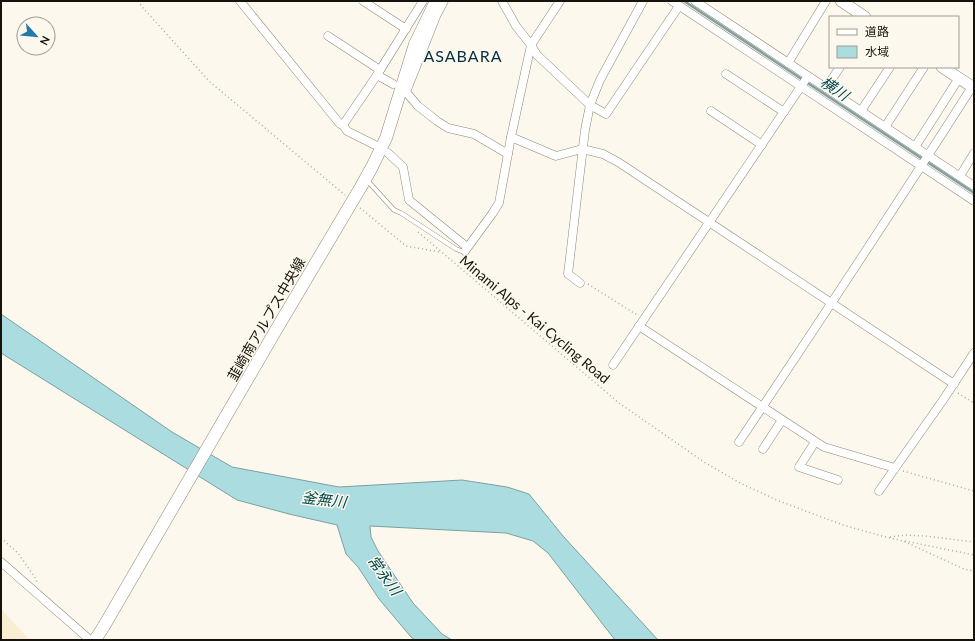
<svg xmlns="http://www.w3.org/2000/svg" width="975" height="641" font-family="Lato,'Noto Sans JP',sans-serif">
	<style>
		.built { fill: #f9edd2 }
		.water { fill: #abdce0; stroke: #7ea0a0 }
		.lines { fill: none; stroke-linecap: round; stroke-linejoin: round }
		.stream { stroke: #7ea0a0; stroke-width: 2.5 }
		.lane-casing { stroke: #908877; stroke-width: 5 }
		.street-casing { stroke: #908877; stroke-width: 9 }
		.secondary-casing { stroke: #908877; stroke-width: 12 }
		.primary-casing { stroke: #908877; stroke-width: 13 }
		.path { stroke: #ada99f; stroke-width: 1.5; stroke-dasharray: 1 3; stroke-linecap: butt }
		.lane { stroke: #fff; stroke-width: 4 }
		.street { stroke: #fff; stroke-width: 8 }
		.secondary { stroke: #fff; stroke-width: 11 }
		.primary { stroke: #fff; stroke-width: 12 }
		.primary-bridge-casing { stroke: #908877; stroke-width: 13; stroke-linecap: butt }
		.primary-bridge { stroke: #fff; stroke-width: 12 }
		.labels { text-anchor: middle; dominant-baseline: central; stroke-width: 3; stroke-linejoin: round; paint-order: stroke }
		.street-label { font-size: 14px; fill: #16130c; stroke: #fdf8ed }
		.water-label { font-size: 15px; font-style: italic; fill: #004a4f; stroke: #fdf8ed }
		.quarter-label { font-size: 16px; letter-spacing: 1px; fill: #042f45; stroke: #fdf8ed }
	</style>
	<rect width="100%" height="100%" fill="#fdf8ed"/>
	<polygon class="built" points="1,609 30,640 1,640"/>
	<polygon class="water" points="1,314 172,432 232,467 339,487 462,480 507,487 529,494 563,536 658,640 615,640 548,553 533,541 506,533 370,526 371,537 378,551 413,603 442,634 452,640 415,640 411,637 379,599 358,567 346,554 337,525 289,514 237,500 1,353"/>
	<g class="lines">
		<polyline class="stream" points="684,1 974,193"/>
		<defs>
			<polyline id="lane" points="366,179 394,210 401,213 456,249 461,251 465,251"/>
			<g id="street">
				<polyline points="240,1 340,124 343,125 377,75 423,1"/>
				<polyline points="363,1 406,29"/>
				<polyline points="444,1 437,14 406,92 418,106 437,121 448,128 474,134 508,154"/>
				<polyline points="502,1 516,26 531,45 537,55 590,105 606,114 679,6"/>
				<polyline points="672,1 974,201"/>
				<polyline points="695,1 974,186"/>
				<polyline points="328,36 380,70"/>
				<polyline points="788,63 826,1"/>
				<polyline points="726,74 784,112"/>
				<polyline points="377,75 393,84"/>
				<polyline points="826,88 840,67"/>
				<polyline points="711,111 762,145"/>
				<polyline points="861,111 890,67"/>
				<polyline points="343,125 347,131 375,145"/>
				<polyline points="885,127 924,67"/>
				<polyline points="511,137 556,156 582,149 603,154 618,162 954,384"/>
				<polyline points="915,147 959,78"/>
				<polyline points="388,153 403,167 409,200 467,247"/>
				<polyline points="960,176 974,153"/>
				<polyline points="465,251 492,214 499,203 511,137 531,45 560,1"/>
				<polyline points="580,283 568,274 585,130 590,105 600,80 643,1"/>
				<polyline points="639,326 824,447 895,468"/>
				<polyline points="613,365 808,76"/>
				<path d="M 739,442 C 818,324 896,206 972,87"/>
				<polyline points="815,442 799,467 838,480"/>
				<polyline points="763,449 782,420"/>
				<polyline points="879,491 943,400 974,353"/>
				<polyline points="1,562 90,640"/>
			</g>
			<g id="secondary">
				<polyline points="841,1 865,17"/>
				<polyline points="942,67 974,88"/>
			</g>
			<g id="primary">
				<polyline points="362,185 372,167 386,138 415,44 436,1"/>
				<polyline points="95,640 104,626"/>
			</g>
		</defs>
		<use href="#lane" class="lane-casing"/>
		<use href="#street" class="street-casing"/>
		<use href="#secondary" class="secondary-casing"/>
		<use href="#primary" class="primary-casing"/>
		<g class="path">
			<polyline points="138,1 143,8 210,82 345,195"/>
			<polyline points="360,208 406,246 440,252"/>
			<polyline points="418,232 619,403 704,462 740,483 779,501 843,525 882,536 903,541 964,569 974,571"/>
			<polyline points="588,284 637,315"/>
			<polyline points="958,393 974,403"/>
			<polyline points="903,471 974,491"/>
			<polyline points="890,537 905,535 925,536 974,542"/>
			<polyline points="1,538 18,553 36,579 37,583"/>
			<polyline points="905,541 974,555"/>
		</g>
		<use href="#lane" class="lane"/>
		<use href="#street" class="street"/>
		<use href="#secondary" class="secondary"/>
		<use href="#primary" class="primary"/>
		<defs>
			<polyline id="primary-bridge" points="104,626 276,330 362,185"/>
		</defs>
		<use href="#primary-bridge" class="primary-bridge-casing"/>
		<use href="#primary-bridge" class="primary-bridge"/>
	</g>
	<g class="labels">
		<g class="street-label">
			<text transform="translate(266 319) rotate(-60)">韮崎南アルプス中央線</text>
			<text transform="translate(535 319) rotate(40)">Minami Alps - Kai Cycling Road</text>
		</g>
		<g class="water-label">
			<text transform="translate(835 88) rotate(34)">横川</text>
			<text transform="translate(324 499) rotate(7)">釜無川</text>
			<text transform="translate(385 575) rotate(54)">常永川</text>
		</g>
		<g class="quarter-label">
			<text x="463" y="55">ASABARA</text>
		</g>
	</g>
	<rect width="975" height="641" fill="none" stroke="#16130c" stroke-width="4"/>
	<rect x="829" y="16" width="130" height="52" fill="#fdf8ed" stroke="#a19c93"/>
	<rect x="837" y="29" width="20" height="6" fill="#ffffff" stroke="#a19c93"/>
	<text x="865" y="36" font-size="12" fill="#16130c">道路</text>
	<rect x="837" y="46" width="20" height="12" fill="#abdce0" stroke="#a19c93"/>
	<text x="865" y="56" font-size="12" fill="#16130c">水域</text>
	<g transform="translate(36 36) rotate(117)"><circle r="19" fill="#fdf8ed" stroke="#a19c93"/>
	<path d="M0-3L7 15L0 10L-7 15Z" fill="#2379a9"/>
	<text y="-6" font-size="11" font-weight="bold" text-anchor="middle" fill="#16130c">N</text>
	</g>
</svg>
